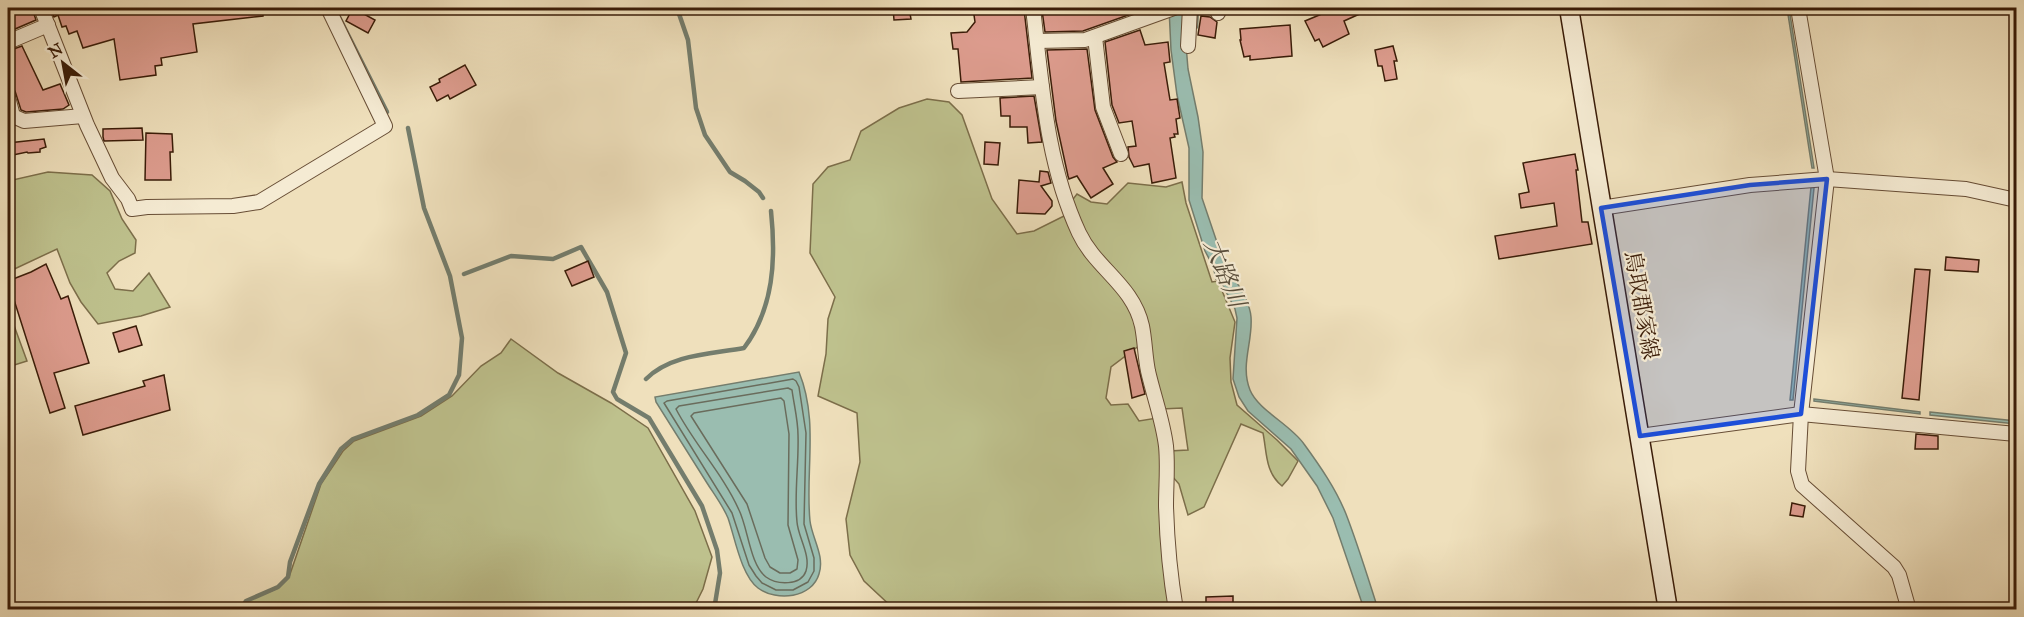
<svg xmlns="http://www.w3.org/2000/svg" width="2024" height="617" font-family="'IM FELL Great Primer','Noto Serif JP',serif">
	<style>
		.green { fill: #bec18d; stroke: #7c6e4a; stroke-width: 1.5 }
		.water { fill: #9abdb0; stroke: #747d6d; stroke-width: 1.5 }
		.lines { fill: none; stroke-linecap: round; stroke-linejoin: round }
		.shore { stroke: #6a6c5c; stroke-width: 1.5 }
		.stream { stroke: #747d6d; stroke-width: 4.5 }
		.building { fill: #dd9c8e; stroke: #3a1c08; stroke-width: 1.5 }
		.street-casing { stroke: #674d35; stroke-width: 16 }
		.secondary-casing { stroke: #3a1c08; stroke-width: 21 }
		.street { stroke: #f5ebd3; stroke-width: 14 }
		.secondary { stroke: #f5ebd3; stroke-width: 18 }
		.marked { fill: #1d4ed8; fill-opacity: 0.2; stroke: #1d4ed8; stroke-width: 4.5; stroke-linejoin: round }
		.labels { text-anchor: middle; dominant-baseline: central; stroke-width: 4.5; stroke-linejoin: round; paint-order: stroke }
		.street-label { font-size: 22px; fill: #3a1c08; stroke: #f5ebd3 }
		.water-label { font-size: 24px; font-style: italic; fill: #574c3a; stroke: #f5ebd3 }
	</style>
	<rect width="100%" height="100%" fill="#efe0bc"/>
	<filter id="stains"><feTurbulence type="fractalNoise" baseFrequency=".00333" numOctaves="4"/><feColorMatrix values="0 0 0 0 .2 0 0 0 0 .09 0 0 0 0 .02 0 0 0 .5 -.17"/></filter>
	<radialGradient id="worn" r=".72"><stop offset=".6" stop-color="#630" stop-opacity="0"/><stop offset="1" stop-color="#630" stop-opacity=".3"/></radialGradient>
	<g class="green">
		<polygon points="927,99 949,102 962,115 992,199 1017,234 1034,231 1068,214 1128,299 1140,345 1111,367 1106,398 1111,405 1128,404 1139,421 1157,418 1159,425 1172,609 894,609 864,581 850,555 846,519 860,462 857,413 818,396 826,354 828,319 835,297 810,253 813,184 828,167 850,160 861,131 899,108"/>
		<polygon points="48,172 92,175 110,191 122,219 136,240 135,253 119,261 107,273 115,289 133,291 149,273 170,307 141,316 98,324 81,302 70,283 57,249 8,272 8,181"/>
		<path d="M 1182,182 L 1186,203 L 1212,282 L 1218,281 L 1235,322 L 1230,358 L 1231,382 L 1237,405 L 1277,440 L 1298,461 L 1288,479 L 1282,486 C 1265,472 1267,453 1263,433 L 1241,424 L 1204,507 L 1188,515 L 1179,484 L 1172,476 L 1169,451 L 1188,450 L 1182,408 L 1161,409 L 1145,330 L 1103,263 L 1070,203 L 1077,194 L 1091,202 L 1107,204 L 1128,183 L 1166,187 Z"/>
		<polygon points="8,309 27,361 8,367"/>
		<polygon points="511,339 558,373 611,403 648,428 695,511 712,557 703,589 693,609 242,609 247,601 278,588 289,577 321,484 343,451 354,441 421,416 452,396 481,366 501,353"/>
	</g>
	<g class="water">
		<path d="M 1169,8 L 1183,8 L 1188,69 L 1198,117 L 1203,152 L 1202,198 L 1224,263 L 1233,270 L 1231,272 C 1238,285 1250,302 1251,317 C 1253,342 1240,365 1250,390 C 1258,410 1291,425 1304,444 C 1320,466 1336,489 1346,514 C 1358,545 1368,578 1378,609 L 1364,609 L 1333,518 L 1317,486 L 1291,449 L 1248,411 L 1239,397 L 1233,379 L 1237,318 L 1235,309 L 1219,278 L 1216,279 L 1213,266 L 1205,251 L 1189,200 L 1189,148 L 1177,95 L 1171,50 Z"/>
		<polygon points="1787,8 1789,8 1814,168 1812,168"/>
		<polygon points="1811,187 1814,188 1793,400 1790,400"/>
		<path d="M 799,372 C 819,421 805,471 810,521 C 812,538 825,556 819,574 C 812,598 777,602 758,588 C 741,575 735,538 728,518 C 723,506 714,494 707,483 C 690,456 673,429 656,402 L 655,397 Z"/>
		<polygon points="1814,399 1920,412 1920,414 1814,401"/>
		<polygon points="1930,412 2016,421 2016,424 1930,415"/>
	</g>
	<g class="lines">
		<g class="shore">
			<polygon points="793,379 796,381 799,387 806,433 804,524 814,558 814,571 808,582 793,590 776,590 762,583 756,576 749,565 732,513 664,403 667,401"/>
			<path d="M 788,388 L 792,390 C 794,405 798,420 798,435 C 799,464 794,493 797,522 C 798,537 811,555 806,571 C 801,586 777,585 766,577 C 750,565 748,528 739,510 C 723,474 694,444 676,409 L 679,406 Z"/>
			<polygon points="781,398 784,401 789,434 788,525 798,560 797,569 790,573 780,573 770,567 765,558 747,504 691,416 694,413"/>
		</g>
		<g class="stream">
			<polyline points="677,8 688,40 696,108 705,135 730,172 745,181 759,192 763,198"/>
			<polyline points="337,13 387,112"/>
			<polyline points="1196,27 1197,8"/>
			<polyline points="464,274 511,256 553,259 581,247 607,292 626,353 613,392 617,399 649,418 702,506 717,550 720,573 714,610"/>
			<path d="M 646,379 C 671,354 712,354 744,348 C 774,308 776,259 771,211"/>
			<polyline points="240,610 246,601 278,587 288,577 290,562 319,484 341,449 353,439 418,415 449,395 459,375 462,338 450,276 424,208 408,128"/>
		</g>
	</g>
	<g class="building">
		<polygon points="14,8 32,8 36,20 8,32 8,10"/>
		<polygon points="50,8 87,8 90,14 116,8 263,8 263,16 193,24 197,52 161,58 162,65 155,66 156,75 120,80 114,39 83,48 77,31 69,34 66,26 62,27 58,15 54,17"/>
		<polygon points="353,8 375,20 368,33 346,21"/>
		<polygon points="893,8 909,8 911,19 894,20"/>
		<polygon points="973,8 995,8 996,13 1024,9 1032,78 961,82 958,49 953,49 951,33 967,32 975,22"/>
		<polygon points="1052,8 1133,8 1134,13 1083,31 1045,32 1042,10 1052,10"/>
		<polygon points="1336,8 1373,8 1344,21 1349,34 1323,47 1319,39 1315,41 1305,21"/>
		<polygon points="1201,16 1210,17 1217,22 1215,38 1198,35"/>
		<polygon points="1290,25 1292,56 1250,60 1250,56 1244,57 1240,40 1241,40 1240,29"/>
		<polygon points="1140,30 1145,45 1168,42 1170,62 1164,63 1170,100 1177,99 1180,118 1176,119 1178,134 1174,134 1175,137 1170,138 1176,178 1152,183 1149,164 1134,167 1129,157 1128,147 1136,146 1132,121 1119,123 1112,105 1105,42"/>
		<polygon points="22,46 43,90 60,84 69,105 63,109 26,112 21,110 15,91 8,88 8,51"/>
		<polygon points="1393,46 1397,61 1394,61 1397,79 1385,81 1382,66 1378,66 1375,50"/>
		<polygon points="1087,49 1095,110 1113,157 1117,162 1103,168 1113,184 1091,198 1077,176 1069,179 1068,176 1056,121 1047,50"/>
		<polygon points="465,65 476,85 450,99 448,95 437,101 430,87 440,82 439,79"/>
		<polygon points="1034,96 1042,142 1028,143 1027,127 1010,127 1010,116 1001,116 1000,98"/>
		<polygon points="142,128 143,140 104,141 103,137 103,129"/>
		<polygon points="146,133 172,134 173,152 170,152 171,180 145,180"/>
		<polygon points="44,139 46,147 40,149 40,152 28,153 27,152 8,156 8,143"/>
		<polygon points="985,142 1000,143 998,165 984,164"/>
		<polygon points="1575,154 1578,170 1576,170 1582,222 1588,222 1592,244 1499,259 1495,236 1557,226 1554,203 1521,208 1519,194 1529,192 1523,163"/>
		<polygon points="1040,171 1048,172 1051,183 1041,186 1052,201 1052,206 1045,214 1017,213 1019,180 1039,182"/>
		<polygon points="1946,257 1979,260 1978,272 1945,270"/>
		<polygon points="588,261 594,277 572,286 565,271"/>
		<polygon points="46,264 61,299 68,296 89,363 54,373 65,408 50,413 8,281 31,272"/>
		<polygon points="1915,269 1930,270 1919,400 1902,398"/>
		<polygon points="136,326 142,345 119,352 113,333"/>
		<polygon points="1134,348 1145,394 1132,398 1124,351"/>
		<polygon points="164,375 170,410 83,435 75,406 145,386 143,381"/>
		<polygon points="1916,434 1938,436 1938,449 1915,449"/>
		<polygon points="1792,503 1805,506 1803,517 1790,515"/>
		<polygon points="1233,596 1233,609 1206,609 1206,597"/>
	</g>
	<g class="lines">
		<defs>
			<g id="street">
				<polyline points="41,8 87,125 112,178 128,199 132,209 147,207 233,206 259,202 385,126 328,8"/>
				<path d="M 1033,8 C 1042,85 1046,162 1079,233 C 1096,269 1133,285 1142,326 C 1145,341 1145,356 1148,371 C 1154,397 1163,421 1166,446 C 1168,466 1166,486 1166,506 C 1167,541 1170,575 1176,610"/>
				<polyline points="1216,8 1218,13"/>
				<polyline points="1798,8 1827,179 1801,414 1798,471 1802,485 1894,567 1899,575 1909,610"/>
				<polyline points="1095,37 1103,107 1121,154"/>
				<polyline points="1037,41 1085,40 1174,8"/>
				<polyline points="8,42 48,25"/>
				<polyline points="1188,46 1190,8"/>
				<polyline points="958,91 1042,87"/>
				<polyline points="8,97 13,116"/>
				<polyline points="8,118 13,116 24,121 83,116"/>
				<polyline points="1601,208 1750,185 1827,179 1966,189 2016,200"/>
				<polyline points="1640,436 1801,414 2016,434"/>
			</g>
			<polyline id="secondary" points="1569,8 1668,610"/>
		</defs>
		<use href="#street" class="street-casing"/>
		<use href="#secondary" class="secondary-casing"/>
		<use href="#street" class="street"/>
		<use href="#secondary" class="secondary"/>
	</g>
	<path class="marked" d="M 1827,179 L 1801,414 L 1640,436 L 1601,208 L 1750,185 Z"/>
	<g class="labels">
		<g class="street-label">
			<text transform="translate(1642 305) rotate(80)">鳥取郡家線</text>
		</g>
		<g class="water-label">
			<text transform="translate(1225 273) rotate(68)">大路川</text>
		</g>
	</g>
	<rect width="2024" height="617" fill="none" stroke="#efe0bc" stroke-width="30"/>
	<rect x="9" y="9" width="2006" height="599" fill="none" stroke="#3a1c08" stroke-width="3"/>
	<rect x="15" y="15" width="1994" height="587" fill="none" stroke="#3a1c08" stroke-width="1.5"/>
	<g transform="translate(63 63) rotate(329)" stroke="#f5ebd3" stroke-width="4.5" paint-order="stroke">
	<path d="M0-4.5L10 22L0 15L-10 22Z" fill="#3a1c08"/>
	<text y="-9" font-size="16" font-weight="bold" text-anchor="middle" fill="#3a1c08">N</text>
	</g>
	<rect width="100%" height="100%" filter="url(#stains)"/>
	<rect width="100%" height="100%" fill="url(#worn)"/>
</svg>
